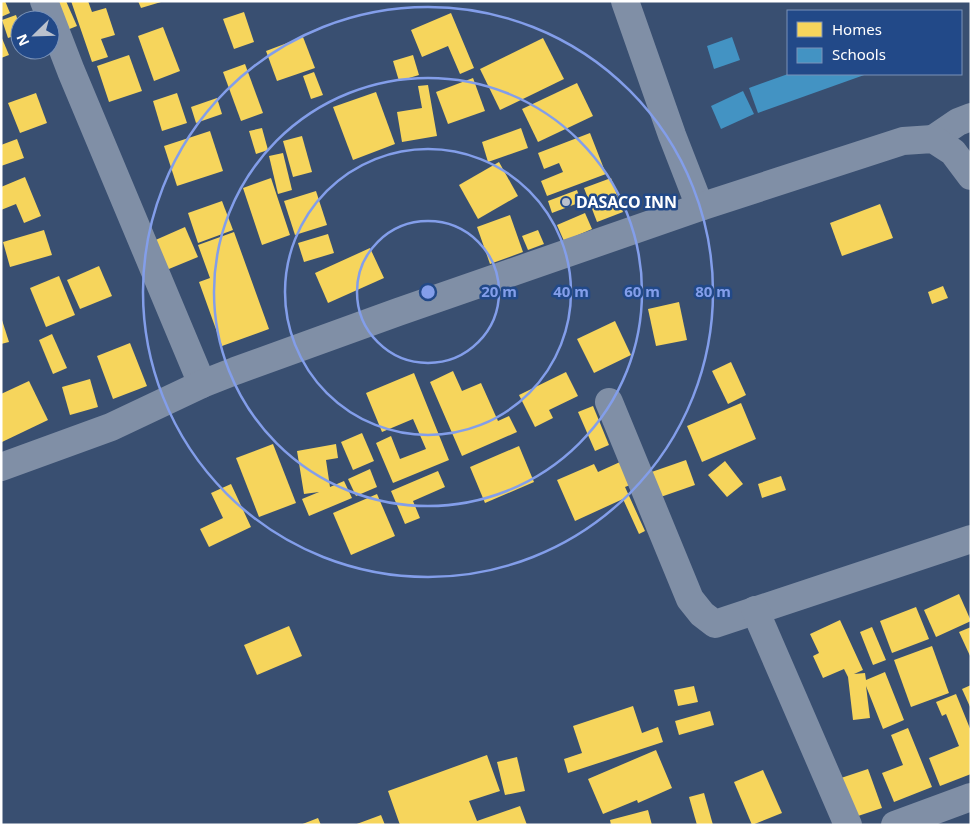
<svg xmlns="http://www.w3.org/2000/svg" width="972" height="826" font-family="'Noto Sans',sans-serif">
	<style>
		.homes { fill: #f6d55c }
		.schools { fill: #4393c3 }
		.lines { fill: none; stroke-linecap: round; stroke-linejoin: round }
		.minor { stroke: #808fa6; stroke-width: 28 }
		.ring { fill: none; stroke: #839eea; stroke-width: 2.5 }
		.poi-dot { fill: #bac1cd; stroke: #224988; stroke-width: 2 }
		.labels { text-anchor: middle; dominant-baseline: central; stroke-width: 5; stroke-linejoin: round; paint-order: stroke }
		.poi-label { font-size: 16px; font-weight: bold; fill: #fff; stroke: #224988; text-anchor: start }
		.centre { fill: #839eea; stroke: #224988; stroke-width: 2.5 }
		.ring-label { font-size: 15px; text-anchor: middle; font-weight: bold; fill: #839eea; stroke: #224988; stroke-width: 5; stroke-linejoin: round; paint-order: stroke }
	</style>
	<rect width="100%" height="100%" fill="#394f71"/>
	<g class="homes">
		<polygon points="1,1 5,1 10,13 1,17"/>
		<polygon points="49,1 66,1 77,26 62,32"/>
		<polygon points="71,1 88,1 92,12 106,8 115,35 101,39 108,57 92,62"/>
		<polygon points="138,1 161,1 161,2 141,8"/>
		<polygon points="244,12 254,42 234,49 223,19"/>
		<polygon points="451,13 474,68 460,74 448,46 422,57 411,30"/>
		<polygon points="16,15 20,27 20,34 8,38 2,20"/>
		<polygon points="163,27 180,71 154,81 138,36"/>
		<polygon points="1,36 9,55 1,58"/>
		<polygon points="303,37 315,68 277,81 266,51"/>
		<polygon points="543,38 564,79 500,110 480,69"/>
		<polygon points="129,55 142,91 109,102 97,66"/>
		<polygon points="413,55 419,75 399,81 393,61"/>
		<polygon points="245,64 263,113 241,121 223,72"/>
		<polygon points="314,72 323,95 311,99 303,76"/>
		<polygon points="473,78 485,111 448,124 436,92"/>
		<polygon points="577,83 593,116 538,142 522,109"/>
		<polygon points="428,85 437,136 402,142 397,112 422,108 418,86"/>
		<polygon points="376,92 395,144 353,160 333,107"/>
		<polygon points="36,93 47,123 20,133 8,103"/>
		<polygon points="177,93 187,123 162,131 153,101"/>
		<polygon points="217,98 222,114 196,123 191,107"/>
		<polygon points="262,128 268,150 256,154 249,131"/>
		<polygon points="521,128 528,148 488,162 482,142"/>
		<polygon points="210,131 223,171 177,186 164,146"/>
		<polygon points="590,133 606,174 547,196 541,181 563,172 559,163 544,169 538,153"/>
		<polygon points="302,136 312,172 293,177 283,141"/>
		<polygon points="17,139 24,158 1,166 1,145"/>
		<polygon points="283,153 292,190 278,194 269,156"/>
		<polygon points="499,162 518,196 478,219 459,185"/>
		<polygon points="25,177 41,216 24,223 16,204 1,210 1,187"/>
		<polygon points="271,178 290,235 262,245 243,188"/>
		<polygon points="611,178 623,212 597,222 584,188"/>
		<polygon points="577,190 581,202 552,213 548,201"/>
		<polygon points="316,191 327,225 295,235 284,201"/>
		<polygon points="222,201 233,230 198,243 188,213"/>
		<polygon points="880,204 893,238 842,256 830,223"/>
		<polygon points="585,213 592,229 564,241 557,225"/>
		<polygon points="510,215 523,252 490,264 477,227"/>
		<polygon points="185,227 198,257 164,271 151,242"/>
		<polygon points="44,230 52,255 10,267 3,242"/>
		<polygon points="538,230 544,244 528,250 522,236"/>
		<polygon points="234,232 269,329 222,346 199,282 210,278 198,245"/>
		<polygon points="328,234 334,253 304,262 298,243"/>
		<polygon points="370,248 384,278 328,303 315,273"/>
		<polygon points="99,266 112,296 80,309 67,280"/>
		<polygon points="59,276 75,315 46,327 30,288"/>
		<polygon points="943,286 948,298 932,304 928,292"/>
		<polygon points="679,302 687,340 656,346 648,309"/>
		<polygon points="1,317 9,342 1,344"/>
		<polygon points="615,321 631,355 594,373 577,339"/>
		<polygon points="52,334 67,368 53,374 39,340"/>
		<polygon points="130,343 147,386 113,399 97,356"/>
		<polygon points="731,362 746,395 728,404 712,371"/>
		<polygon points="453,371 462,391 481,383 498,421 509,416 517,432 462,456 430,382"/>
		<polygon points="566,372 578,396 549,410 553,418 535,427 519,395"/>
		<polygon points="414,373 449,460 393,483 376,443 391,436 400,459 426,449 413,419 382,432 366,393"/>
		<polygon points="90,379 98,407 70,415 62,387"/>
		<polygon points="29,381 48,420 2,442 1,394"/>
		<polygon points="741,403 756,439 702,462 687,426"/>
		<polygon points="593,406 609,445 595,451 578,412"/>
		<polygon points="362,433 374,461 353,470 341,442"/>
		<polygon points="273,444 296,503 259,517 236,458"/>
		<polygon points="336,444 338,458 326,460 330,487 344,481 352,498 309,516 302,499 319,492 304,494 297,451"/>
		<polygon points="519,446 534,482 485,503 470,467"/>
		<polygon points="686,460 695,485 652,500 643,475"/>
		<polygon points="725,461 743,484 727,497 708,475"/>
		<polygon points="620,462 630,485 625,487 645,531 639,534 623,499 575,521 557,480 594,464 598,472"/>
		<polygon points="370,469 377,487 356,496 348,479"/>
		<polygon points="438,471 445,487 413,501 420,518 405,524 391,491"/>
		<polygon points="781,476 786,490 762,498 758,484"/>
		<polygon points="231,484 251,527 209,547 200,529 223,518 211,493"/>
		<polygon points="377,494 395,536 351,555 333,513"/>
		<polygon points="959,594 971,621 936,637 924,610"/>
		<polygon points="916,607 929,639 892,653 880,621"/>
		<polygon points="840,620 863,670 854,674 865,673 866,680 885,672 904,720 883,729 866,686 870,718 853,720 848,677 844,669 823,678 813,656 819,653 810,634"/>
		<polygon points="289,626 302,656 257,675 244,645"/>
		<polygon points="872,627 886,660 873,665 860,632"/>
		<polygon points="971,627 971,658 959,632"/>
		<polygon points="932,646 949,693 911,707 894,660"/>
		<polygon points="971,685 971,709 962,689"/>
		<polygon points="694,686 698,702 678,706 674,690"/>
		<polygon points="956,694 971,731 971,774 940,786 929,758 959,746 946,714 942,716 936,702"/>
		<polygon points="633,706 642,733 658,727 663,742 568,773 564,759 582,753 573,726"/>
		<polygon points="710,711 714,725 679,735 675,721"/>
		<polygon points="908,728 932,787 894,802 882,773 903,765 891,735"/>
		<polygon points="656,750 672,788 638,803 637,800 603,814 588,779"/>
		<polygon points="487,755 500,791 469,801 477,821 520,806 527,825 400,825 388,791"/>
		<polygon points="517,757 525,791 505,795 497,762"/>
		<polygon points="868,769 882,808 852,818 838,779"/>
		<polygon points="763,770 782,813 752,825 734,782"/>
		<polygon points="704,793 713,825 697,825 689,797"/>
		<polygon points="648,810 652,825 611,825 610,820"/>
		<polygon points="381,815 385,825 354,825"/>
		<polygon points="318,818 321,825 300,825"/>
	</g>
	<g class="schools">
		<polygon points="732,37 740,60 714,69 707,46"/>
		<polygon points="788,74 867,74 758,113 749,88"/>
		<polygon points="743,91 754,114 721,129 711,106"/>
	</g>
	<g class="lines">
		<g class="minor">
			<polyline points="44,1 71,71 202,384"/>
			<polyline points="625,1 672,135 700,207"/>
			<polyline points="933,139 958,122 971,117"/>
			<polyline points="609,402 690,599 702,614 715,624 971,539"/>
			<polyline points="1,467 111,427 202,384 235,371 398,312 700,207 903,141 933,139 953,152 971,176"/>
			<polyline points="755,610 848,825"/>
			<polyline points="895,825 971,797"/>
		</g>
	</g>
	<g class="ring">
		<circle cx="428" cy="292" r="71"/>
		<circle cx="428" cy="292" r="143"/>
		<circle cx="428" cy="292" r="214"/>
		<circle cx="428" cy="292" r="285"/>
	</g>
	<circle class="poi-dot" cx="566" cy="202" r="5"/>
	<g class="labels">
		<g class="poi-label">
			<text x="576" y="202">DASACO INN</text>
		</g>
	</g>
	<circle cx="428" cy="292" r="8" class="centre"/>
	<g class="ring-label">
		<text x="499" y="297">20 m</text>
		<text x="571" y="297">40 m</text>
		<text x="642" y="297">60 m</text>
		<text x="713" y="297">80 m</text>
	</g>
	<rect width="972" height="826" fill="none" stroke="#ffffff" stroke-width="5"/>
	<rect x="787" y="10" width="175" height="65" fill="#224988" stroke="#7a92b8"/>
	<rect x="797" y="22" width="25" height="15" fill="#f6d55c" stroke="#7a92b8"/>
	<text x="832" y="35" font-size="15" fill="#ffffff">Homes</text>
	<rect x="797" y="48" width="25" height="15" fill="#4393c3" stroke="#7a92b8"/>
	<text x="832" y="60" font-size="15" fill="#ffffff">Schools</text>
	<g transform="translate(35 35) rotate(247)"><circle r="24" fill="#224988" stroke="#7a92b8"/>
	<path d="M0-4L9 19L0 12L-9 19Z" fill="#bac1cd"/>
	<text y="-8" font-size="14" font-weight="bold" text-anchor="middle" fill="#ffffff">N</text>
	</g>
</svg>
